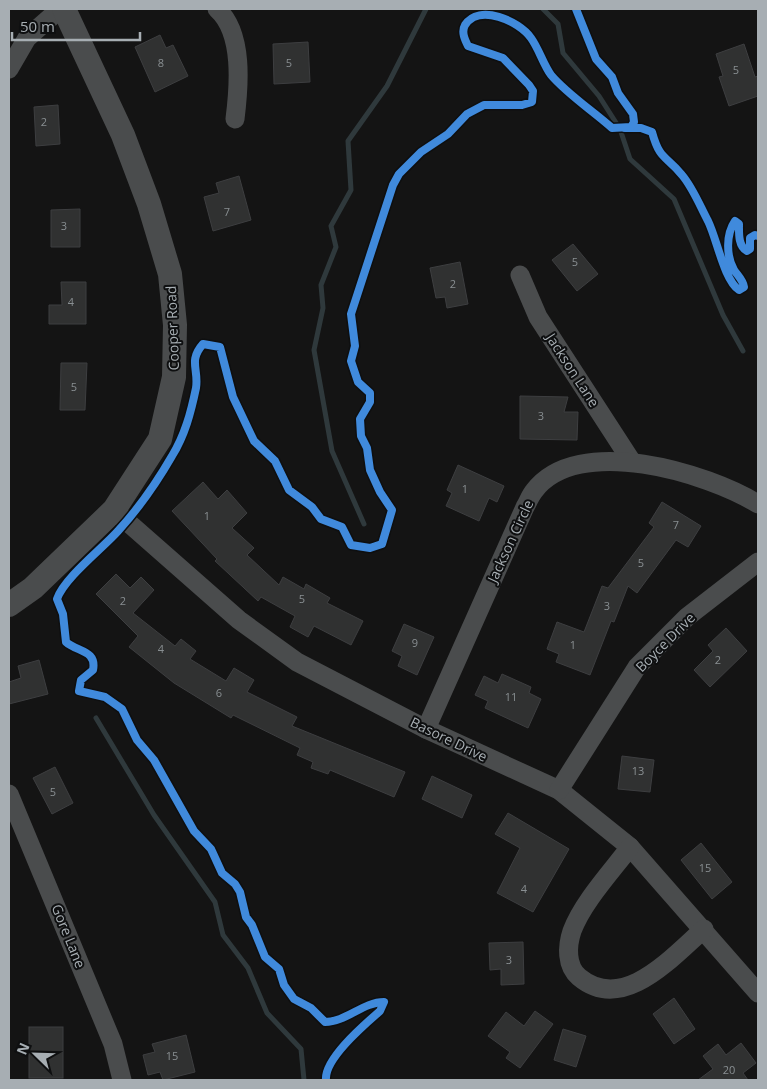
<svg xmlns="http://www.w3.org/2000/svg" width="767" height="1089" font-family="'Open Sans',sans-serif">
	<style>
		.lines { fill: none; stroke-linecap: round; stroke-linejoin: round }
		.stream { stroke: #2f393c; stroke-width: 5 }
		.building { fill: #303131; stroke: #3d3e40 }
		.minor { stroke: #4a4c4d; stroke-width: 19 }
		.tertiary { stroke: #4a4c4d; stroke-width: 24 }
		.cycleway-casing { stroke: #0e0f10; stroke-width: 11 }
		.cycleway { stroke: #408adc; stroke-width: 8 }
		.labels { text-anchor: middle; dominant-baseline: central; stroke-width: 4; stroke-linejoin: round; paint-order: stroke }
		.number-label { font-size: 11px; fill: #898f92 }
		.street-label { font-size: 14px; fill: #a7aeb3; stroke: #0e0f10 }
	</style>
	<rect width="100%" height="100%" fill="#141414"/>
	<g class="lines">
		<g class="stream">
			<polyline points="543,9 558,24 563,53 599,96 620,129 630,159 674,199 723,315 743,351"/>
			<polyline points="364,524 332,451 314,350 323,308 321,285 336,247 331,226 351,190 348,141 387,86 426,9"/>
			<polyline points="96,718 154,815 215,902 223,935 248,968 267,1013 301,1049 304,1080"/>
		</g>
	</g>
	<g class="building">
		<polygon points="160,35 166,48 173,45 188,76 155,92 135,47"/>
		<polygon points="308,42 310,82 274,84 273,44"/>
		<polygon points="744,44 755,77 758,76 758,96 729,106 719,77 723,76 716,54"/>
		<polygon points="58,105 60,144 36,146 34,107"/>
		<polygon points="239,176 251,220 213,231 204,197 219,193 216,183"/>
		<polygon points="80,209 80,247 51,247 51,210"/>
		<polygon points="573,244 598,274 577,291 552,260"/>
		<polygon points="460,262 468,304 447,308 445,297 436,298 430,268"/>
		<polygon points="61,282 86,282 86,324 49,324 49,305 62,305"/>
		<polygon points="61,363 87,363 85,410 60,410"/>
		<polygon points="520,396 568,397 564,412 578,412 577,440 520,439"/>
		<polygon points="458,465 504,486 497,502 489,498 479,521 446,506 452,493 447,490"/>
		<polygon points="203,482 218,499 227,490 247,513 232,528 254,548 247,555 279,585 283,577 304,589 306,584 330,598 327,603 363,621 351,645 314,626 308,637 290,627 295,616 261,597 258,601 215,561 217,559 172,511"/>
		<polygon points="662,502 701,526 688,547 676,540 637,593 628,586 614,622 611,621 590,675 556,662 559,654 547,649 557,622 584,632 602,586 608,588 654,527 649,523"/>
		<polygon points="116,574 130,588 141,577 154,590 133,613 175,646 181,639 196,651 190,659 226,681 234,668 254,680 247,692 297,717 292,726 405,772 394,797 330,770 328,774 311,768 313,762 297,755 300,748 233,715 231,718 174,683 129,647 138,636 96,594"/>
		<polygon points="404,624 434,637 417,675 398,666 402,656 392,651"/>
		<polygon points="726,628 747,651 710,687 694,670 713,651 708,645"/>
		<polygon points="39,660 48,694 9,704 9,682 21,678 18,666"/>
		<polygon points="502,674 531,687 529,693 541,699 528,728 485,708 488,701 475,695 484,676 498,683"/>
		<polygon points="622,756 654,760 650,792 618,789"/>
		<polygon points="55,767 73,803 52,814 33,778"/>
		<polygon points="432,776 472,795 462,818 422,799"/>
		<polygon points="508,813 569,849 533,912 497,893 520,848 495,834"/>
		<polygon points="701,843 732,882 712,899 681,860"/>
		<polygon points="523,942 524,984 501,985 501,969 490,970 489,943"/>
		<polygon points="674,998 695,1029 674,1044 653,1014"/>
		<polygon points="535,1011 553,1024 520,1068 506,1058 510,1052 488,1036 506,1012 524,1026"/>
		<rect x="29" y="1027" width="34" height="51"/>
		<polygon points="563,1029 586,1036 576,1067 554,1060"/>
		<polygon points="186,1035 195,1072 163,1080 160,1072 148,1075 143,1055 155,1052 152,1044"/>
		<polygon points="741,1043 756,1063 743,1073 748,1080 698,1080 713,1069 703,1056 718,1044 726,1055"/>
	</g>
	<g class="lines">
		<g class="minor">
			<path d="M 217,9 C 244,33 239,87 235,119"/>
			<polyline points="9,69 27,38 60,9"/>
			<polyline points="520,275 538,317 632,462"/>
			<polyline points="114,510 239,620 297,662 426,729 559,790 630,847 758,993"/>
			<path d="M 426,729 L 525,507 C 528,502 530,496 534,491 C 577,433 708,473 758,504"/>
			<polyline points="559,790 637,667 687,617 758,562"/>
			<polyline points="9,794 113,1044 122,1080"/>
			<path d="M 630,847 C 611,872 583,902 572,931 C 567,946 566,966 579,977 C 623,1014 672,957 704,929"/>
		</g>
		<polyline class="tertiary" points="9,605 33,588 114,510 160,439 174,377 175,325 170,274 149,204 123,135 64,9"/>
		<defs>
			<g id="cycleway">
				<path d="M 625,128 L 641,128 L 652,132 C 660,161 666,155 682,175 C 693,188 700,206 708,221 C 717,239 724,280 739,290 L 744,287 C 743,280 738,276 734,270 C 726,256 726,234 735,221 L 739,224 C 739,233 738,246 747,251 L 750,249 L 750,238 L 755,235 L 758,236"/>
				<path d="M 326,1080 C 324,1059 364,1025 380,1011 L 384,1002 C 363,1002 346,1022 325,1022 L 311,1008 L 294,999 L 284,985 L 279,969 L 265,957 L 252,925 L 246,917 L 240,892 L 235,884 L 222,873 L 211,849 L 194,831 L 154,760 L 137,740 L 122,709 L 105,697 L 79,691 L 81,680 L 93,670 C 97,650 77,652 66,642 L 63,614 L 57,599 C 64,578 103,548 118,531 C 139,508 157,482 172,456 C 185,435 191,412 196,388 C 199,369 188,361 203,344 L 220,347 L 233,397 L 254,441 L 275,461 L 289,490 L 312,507 L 321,519 L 342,527 L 351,545 L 370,548 L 382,544 L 392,510 L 380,492 L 370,470 L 367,448 L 361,436 L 360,419 L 370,402 L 370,393 L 358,382 L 351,361 L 355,346 L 351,314 L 393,185 L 399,174 L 421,152 L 448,134 L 467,114 L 484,105 L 522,105 L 532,102 L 533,91 L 529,85 L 503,58 L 468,46 C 465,40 461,32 465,25 C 479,3 519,21 531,38 C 539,49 543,64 551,75 C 567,94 593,111 612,128 L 631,127 L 634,122 L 633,114 L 618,93 L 612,77 L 596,59 L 576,9"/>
			</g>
		</defs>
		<use href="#cycleway" class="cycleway-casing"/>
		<use href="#cycleway" class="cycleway"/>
	</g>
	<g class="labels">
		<g class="number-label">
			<text x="161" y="62">8</text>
			<text x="289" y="62">5</text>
			<text x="736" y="69">5</text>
			<text x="44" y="121">2</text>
			<text x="227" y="211">7</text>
			<text x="64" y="225">3</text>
			<text x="575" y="261">5</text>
			<text x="453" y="283">2</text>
			<text x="71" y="301">4</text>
			<text x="74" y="386">5</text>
			<text x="541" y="415">3</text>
			<text x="465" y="488">1</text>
			<text x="207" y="515">1</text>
			<text x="676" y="524">7</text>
			<text x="641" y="562">5</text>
			<text x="302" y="598">5</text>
			<text x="123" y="600">2</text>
			<text x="607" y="605">3</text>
			<text x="415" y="642">9</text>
			<text x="573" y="644">1</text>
			<text x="161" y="648">4</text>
			<text x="718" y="659">2</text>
			<text x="219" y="692">6</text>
			<text x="511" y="696">11</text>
			<text x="638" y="770">13</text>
			<text x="53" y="791">5</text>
			<text x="705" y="867">15</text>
			<text x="524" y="888">4</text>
			<text x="509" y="959">3</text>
			<text x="172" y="1055">15</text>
			<text x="729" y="1069">20</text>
		</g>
		<g class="street-label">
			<text transform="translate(172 328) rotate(-92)">Cooper Road</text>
			<text transform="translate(573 370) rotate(57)">Jackson Lane</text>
			<text transform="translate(510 541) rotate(-65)">Jackson Circle</text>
			<text transform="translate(665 642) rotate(-45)">Boyce Drive</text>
			<text transform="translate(449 739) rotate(26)">Basore Drive</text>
			<text transform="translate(69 936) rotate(68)">Gore Lane</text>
		</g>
	</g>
	<rect width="767" height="1089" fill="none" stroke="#a7aeb3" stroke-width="20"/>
	<g transform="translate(35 1054) rotate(293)" stroke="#0e0f10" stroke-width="4" paint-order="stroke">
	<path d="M0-4L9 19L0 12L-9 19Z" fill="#a7aeb3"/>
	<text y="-8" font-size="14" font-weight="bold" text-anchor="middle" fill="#a7aeb3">N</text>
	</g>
	<path d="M12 32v8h128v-8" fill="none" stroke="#a7aeb3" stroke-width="2.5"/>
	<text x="20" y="32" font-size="15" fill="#a7aeb3" stroke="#0e0f10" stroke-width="4" paint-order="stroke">50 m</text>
</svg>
